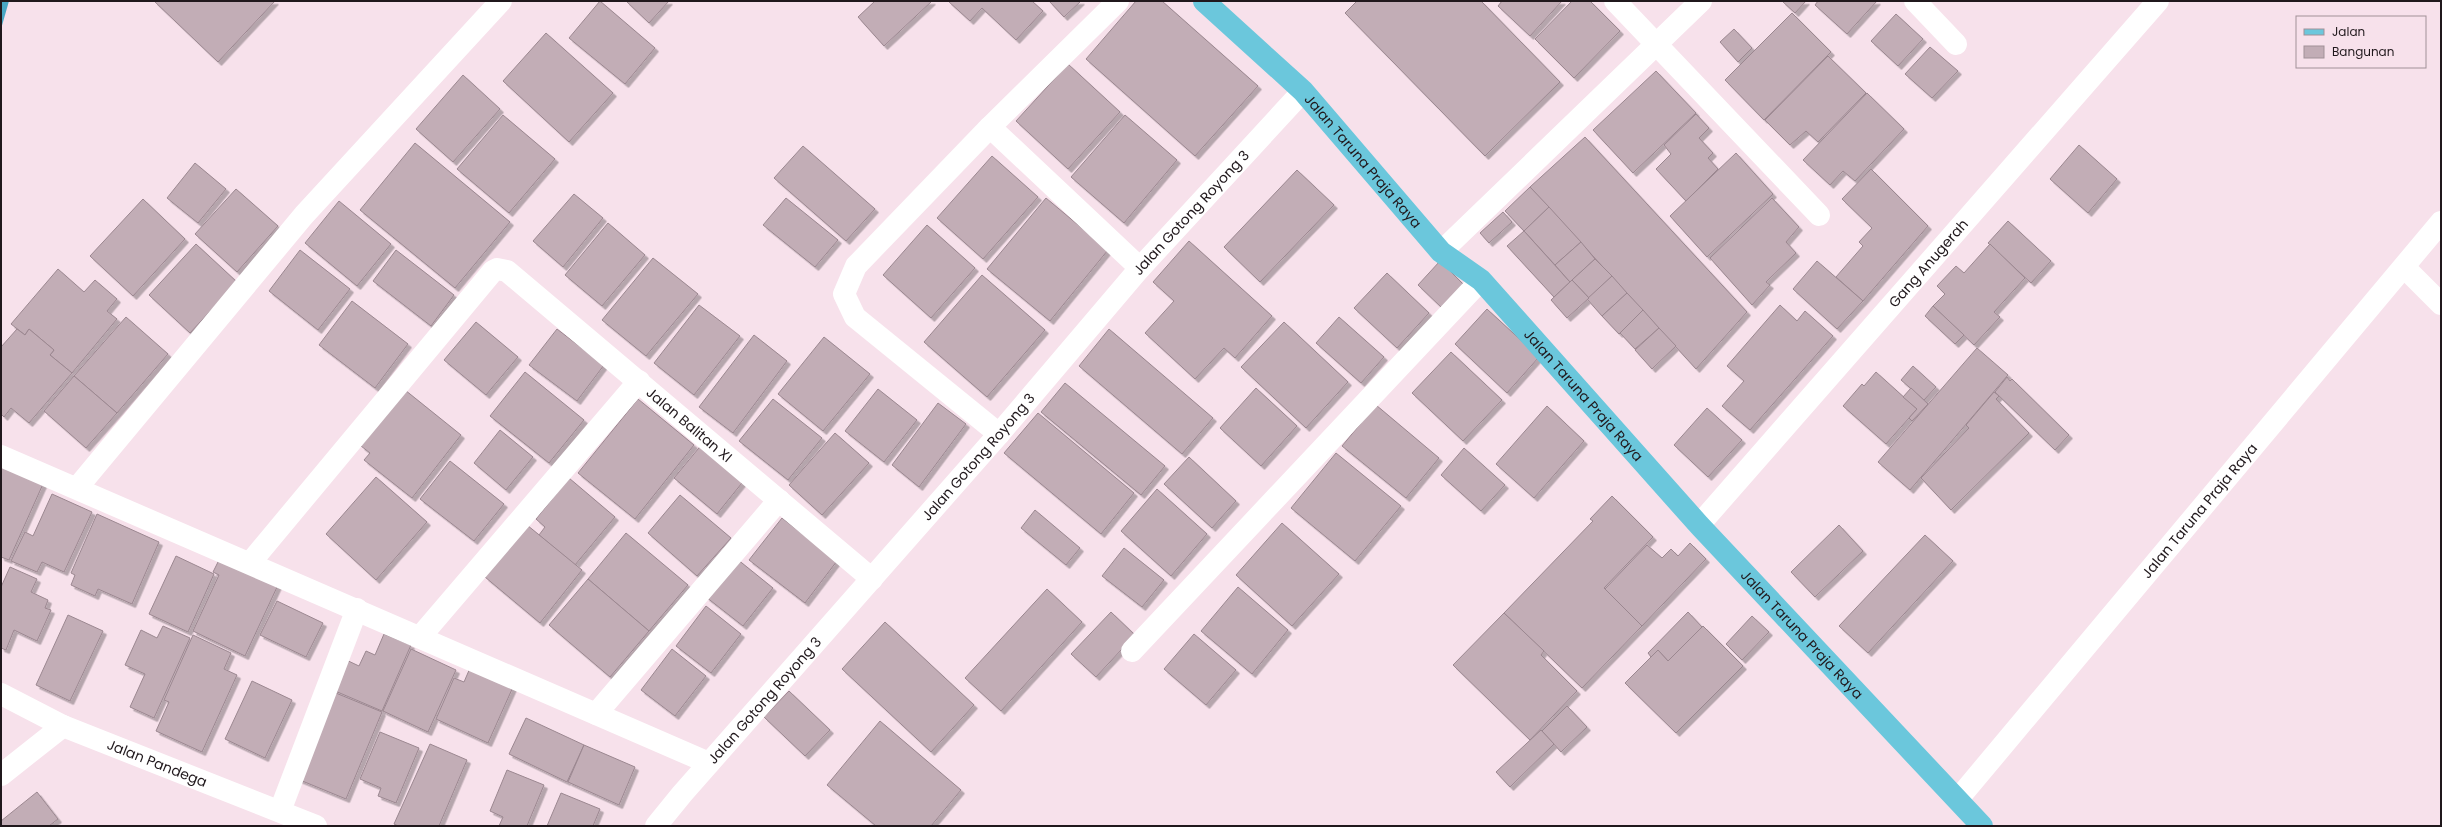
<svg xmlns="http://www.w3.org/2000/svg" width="2442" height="827" font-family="Poppins,sans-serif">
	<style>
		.water { fill: #49a7c4 }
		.building { fill: #c2adb6; stroke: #9b8790; filter: url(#shadow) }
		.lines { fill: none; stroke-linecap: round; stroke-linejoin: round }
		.minor { stroke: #fff; stroke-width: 22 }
		.major { stroke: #6bc7dc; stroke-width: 22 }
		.labels { text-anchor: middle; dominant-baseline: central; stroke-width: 4; stroke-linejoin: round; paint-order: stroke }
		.street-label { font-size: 14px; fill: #20181c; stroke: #f7e1eb }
	</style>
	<defs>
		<filter id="shadow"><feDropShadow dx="3.5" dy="3.5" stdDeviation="0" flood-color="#0004"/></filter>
	</defs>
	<rect width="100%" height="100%" fill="#f7e1eb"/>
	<polygon class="water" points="1,1 9,1 1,29"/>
	<g class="building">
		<polygon points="154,1 275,1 218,62"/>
		<polygon points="600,1 655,48 625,84 569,38"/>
		<polygon points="626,1 669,1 649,23"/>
		<polygon points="875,1 932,1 884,46 858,17"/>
		<polygon points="948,1 1032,1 1043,11 1016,40 982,8 970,21"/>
		<polygon points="1049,1 1081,1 1064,17"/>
		<polygon points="1136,1 1162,1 1258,86 1195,156 1086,59"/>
		<polygon points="1357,1 1481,1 1560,82 1485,156 1345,13"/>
		<polygon points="1502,1 1562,1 1530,36 1498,6"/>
		<polygon points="1572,1 1590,1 1620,31 1574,78 1535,39"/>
		<polygon points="1782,1 1806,1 1795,13"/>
		<polygon points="1818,1 1877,1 1847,34 1815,5"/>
		<polygon points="1792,13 1831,52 1764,120 1725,80"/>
		<polygon points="1896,14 1923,39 1898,66 1871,41"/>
		<polygon points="1734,29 1752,48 1738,62 1720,42"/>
		<polygon points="546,33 613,93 569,142 503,81"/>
		<polygon points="1930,47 1958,71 1932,98 1905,74"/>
		<polygon points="1828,56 1866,93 1818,142 1806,131 1790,145 1765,120"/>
		<polygon points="1068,64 1120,112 1068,169 1016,121"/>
		<polygon points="1656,71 1696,113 1633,173 1593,130"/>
		<polygon points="463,75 500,109 453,162 416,129"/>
		<polygon points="1867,93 1904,129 1855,181 1843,171 1830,185 1803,160"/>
		<polygon points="1696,114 1709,128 1699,138 1713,153 1708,158 1718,169 1686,201 1656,169 1671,154 1664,145"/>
		<polygon points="503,115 555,159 509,213 457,169"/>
		<polygon points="1125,115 1177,160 1124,223 1071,177"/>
		<polygon points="1585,137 1747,312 1696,369 1530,187"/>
		<polygon points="415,143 510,222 455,288 360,210"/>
		<polygon points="2079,145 2117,179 2088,213 2050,179"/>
		<polygon points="803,146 875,209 846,241 774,178"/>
		<polygon points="1736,153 1773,194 1707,257 1670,216"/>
		<polygon points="992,156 1038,197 983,259 937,218"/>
		<polygon points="195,163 226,189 198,223 167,198"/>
		<polygon points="1871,169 1928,226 1863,301 1836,277 1863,246 1859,242 1872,228 1842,199"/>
		<polygon points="1297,170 1334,205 1260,282 1224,247"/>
		<polygon points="1530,187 1549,207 1524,231 1505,211"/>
		<polygon points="236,189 278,226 237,272 195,234"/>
		<polygon points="574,194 603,218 563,267 533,241"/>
		<polygon points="786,198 838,240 815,267 763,225"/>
		<polygon points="1046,198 1108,250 1050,321 987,269"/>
		<polygon points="1772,198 1799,227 1786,242 1796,253 1766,282 1770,285 1752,305 1710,258"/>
		<polygon points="143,199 185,239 133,296 90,256"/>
		<polygon points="339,201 391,244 357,286 305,243"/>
		<polygon points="1549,207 1581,242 1555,265 1524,231"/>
		<polygon points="1503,212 1512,222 1489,243 1480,233"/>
		<polygon points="2008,221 2051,261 2031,283 1988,243"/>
		<polygon points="608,223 645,255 602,306 565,275"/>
		<polygon points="927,225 975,268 931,318 883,275"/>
		<polygon points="1524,231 1570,282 1554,297 1507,246"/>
		<polygon points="1189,241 1272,316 1235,358 1224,348 1195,379 1145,333 1174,301 1153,282"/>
		<polygon points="1581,242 1595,259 1570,282 1555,265"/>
		<polygon points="196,244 237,282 190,333 149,295"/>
		<polygon points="1990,244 2025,278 1994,312 2000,317 1974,345 1933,306 1945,294 1937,286 1956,266 1964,273"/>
		<polygon points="300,250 350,289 318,330 269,291"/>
		<polygon points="396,250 454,295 431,326 373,281"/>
		<polygon points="653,258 698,294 646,356 602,320"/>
		<polygon points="1595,259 1612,276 1589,298 1572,280"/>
		<polygon points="1440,261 1464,285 1442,308 1418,285"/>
		<polygon points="1817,261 1863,301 1837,329 1793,289"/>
		<polygon points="58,269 84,292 95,280 117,299 107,311 117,319 72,373 50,355 54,350 29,329 25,335 11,324"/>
		<polygon points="1387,273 1429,313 1397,348 1354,308"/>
		<polygon points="982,275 1045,330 987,397 924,342"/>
		<polygon points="1612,276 1627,293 1602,316 1587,299"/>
		<polygon points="1572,280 1589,298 1567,318 1551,300"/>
		<polygon points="1627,293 1643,310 1619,334 1602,316"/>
		<polygon points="352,301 408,344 375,388 319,345"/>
		<polygon points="699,305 740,336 694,395 654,363"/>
		<polygon points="1780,305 1797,321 1805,311 1833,336 1750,430 1722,406 1744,381 1727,366"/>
		<polygon points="1933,306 1964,335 1955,344 1925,316"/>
		<polygon points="1487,309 1539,357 1507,393 1455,344"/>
		<polygon points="1643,310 1659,328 1635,349 1620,333"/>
		<polygon points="126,317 168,354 117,413 74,376"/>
		<polygon points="1339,317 1384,357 1361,383 1316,343"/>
		<polygon points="476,322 518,357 486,395 444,360"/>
		<polygon points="1284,322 1348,382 1306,428 1241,367"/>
		<polygon points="1659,328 1676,346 1652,369 1635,350"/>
		<polygon points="17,329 25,335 29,329 54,350 50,355 72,373 29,423 11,408 4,417 1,414 1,347"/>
		<polygon points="557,329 604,365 577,401 529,365"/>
		<polygon points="1109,329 1213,418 1182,454 1079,366"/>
		<polygon points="754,335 787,361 733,433 699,407"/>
		<polygon points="824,337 870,374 823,431 778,394"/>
		<polygon points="1977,348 2008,375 1910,490 1878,462"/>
		<polygon points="1451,352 1502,400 1463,441 1412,393"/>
		<polygon points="1913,366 1936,387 1924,400 1901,380"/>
		<polygon points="525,372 584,420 549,463 490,416"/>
		<polygon points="1876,372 1917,409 1886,444 1843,406 1862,384 1864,386"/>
		<polygon points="74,376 117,413 86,448 44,411"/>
		<polygon points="2007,377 2010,381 2012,379 2069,435 2055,450 1995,392"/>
		<polygon points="1065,383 1165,466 1141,495 1041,412"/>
		<polygon points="1256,388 1297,426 1261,466 1220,428"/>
		<polygon points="1911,388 1928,404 1912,421 1909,418 1917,409 1903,397"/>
		<polygon points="878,389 917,420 884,462 845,431"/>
		<polygon points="405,390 461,435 412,498 364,460 370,453 361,446"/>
		<polygon points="1994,392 1999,396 1996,399 2029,433 1951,510 1921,478 1969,428 1966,425"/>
		<polygon points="638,399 694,445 635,519 578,473"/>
		<polygon points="773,399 822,438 788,480 739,441"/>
		<polygon points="938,403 966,424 919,487 892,465"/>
		<polygon points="1376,405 1439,458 1406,498 1342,446"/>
		<polygon points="1547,406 1584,441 1534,498 1496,464"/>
		<polygon points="1707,408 1742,440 1708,477 1674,445"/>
		<polygon points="1038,413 1134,493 1101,534 1004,453"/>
		<polygon points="500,430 533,457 506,490 474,463"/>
		<polygon points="835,433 869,463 822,515 789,485"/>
		<polygon points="703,443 746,478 717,514 674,478"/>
		<polygon points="1464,448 1505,485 1481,511 1441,475"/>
		<polygon points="1336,453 1401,506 1355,561 1291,508"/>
		<polygon points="1189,457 1236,501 1212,528 1164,484"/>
		<polygon points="450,461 504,504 474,541 420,499"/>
		<polygon points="1,465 43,484 9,560 1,557"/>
		<polygon points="376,477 427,522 376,580 326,534"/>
		<polygon points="569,478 615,517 575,565 539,535 545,527 536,519"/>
		<polygon points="1157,489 1207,534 1171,576 1121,531"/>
		<polygon points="52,494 92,512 64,572 42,562 37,572 11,561 25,532 33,536"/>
		<polygon points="680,495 731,538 697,576 648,533"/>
		<polygon points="1612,496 1653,537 1604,588 1642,626 1582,688 1504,613 1593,521 1590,519"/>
		<polygon points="1035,510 1080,548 1066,565 1021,528"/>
		<polygon points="97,514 159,542 132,604 98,589 95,596 71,585 75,575 71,573"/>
		<polygon points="782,518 837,561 805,603 749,560"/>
		<polygon points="1282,523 1339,574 1292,626 1236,575"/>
		<polygon points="527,525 582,570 540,623 485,577"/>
		<polygon points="1839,525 1863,551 1815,597 1791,572"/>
		<polygon points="626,533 688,585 649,631 588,579"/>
		<polygon points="1925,535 1953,561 1868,653 1839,626"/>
		<polygon points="1690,543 1706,559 1642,626 1605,589 1647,545 1662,558 1671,549 1678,556"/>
		<polygon points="1124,548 1164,580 1142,607 1102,576"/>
		<polygon points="176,556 214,574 188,632 149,614"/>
		<polygon points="220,558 278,585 245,656 193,631 219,575 213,572"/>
		<polygon points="737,559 773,588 743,626 706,597"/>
		<polygon points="10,567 37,579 31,592 48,600 45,608 51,610 37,641 14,630 6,650 1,648 1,587"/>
		<polygon points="588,579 649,631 610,677 549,625"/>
		<polygon points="1238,587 1288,630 1252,674 1201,631"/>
		<polygon points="1047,589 1082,622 1001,711 965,678"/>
		<polygon points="277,601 323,623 306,657 260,635"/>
		<polygon points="706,606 741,634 711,673 676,646"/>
		<polygon points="1111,612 1135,635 1096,677 1071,654"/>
		<polygon points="1688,612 1702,627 1668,661 1658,650 1651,657 1648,653"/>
		<polygon points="1504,613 1544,651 1541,655 1577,691 1530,740 1453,665"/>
		<polygon points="68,615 103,631 70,701 36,685"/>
		<polygon points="1752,616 1769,632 1742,660 1726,644"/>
		<polygon points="885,622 974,705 931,752 842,669"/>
		<polygon points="163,626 190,638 154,718 130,707 145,674 125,665 141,630 157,638"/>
		<polygon points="1703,626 1743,666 1676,733 1625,683 1658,650 1668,661"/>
		<polygon points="384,634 411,645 382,711 328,688 342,658 359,666 366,651 375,655"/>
		<polygon points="1194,634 1236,670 1206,705 1164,669"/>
		<polygon points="193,635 231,653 224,669 237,675 202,752 156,731 169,702 164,700"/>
		<polygon points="411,649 456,670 428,732 383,711"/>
		<polygon points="672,649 706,676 675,716 641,690"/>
		<polygon points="470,668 513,687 488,743 436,719 454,678 464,682"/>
		<polygon points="252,681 292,700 265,758 225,739"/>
		<polygon points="331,691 382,712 346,799 295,778"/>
		<polygon points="789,691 830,730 805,756 764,717"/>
		<polygon points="1567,706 1587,727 1561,752 1542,731"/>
		<polygon points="526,718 584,745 567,782 509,754"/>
		<polygon points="880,721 961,790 931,826 876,826 827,785"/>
		<polygon points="1541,730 1554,744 1510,787 1496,772"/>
		<polygon points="380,732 419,748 396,803 378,796 381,788 360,779"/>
		<polygon points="430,744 467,760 439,826 398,826 394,824"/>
		<polygon points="584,745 635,767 619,805 568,782"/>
		<polygon points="507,770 544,785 527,826 499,826 503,817 490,811"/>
		<polygon points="37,792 58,819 49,826 1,826 1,821"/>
		<polygon points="561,793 600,809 593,826 547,826"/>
	</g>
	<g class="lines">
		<g class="minor">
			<polyline points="1118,1 990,127 1140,268"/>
			<polyline points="1615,1 1819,215"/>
			<polyline points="1915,1 1956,44"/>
			<polyline points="990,127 856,266 844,294 855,317 999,434"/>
			<polyline points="1441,252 1701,1"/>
			<polyline points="2404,267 2441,304"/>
			<polyline points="1,456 709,763"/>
			<polyline points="77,488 304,215 501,1"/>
			<path id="s1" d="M 1699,525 L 2158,1"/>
			<path id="s2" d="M 250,563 L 493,271 L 497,269 L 507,271 L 872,579"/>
			<polyline points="420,637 639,381"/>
			<polyline points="1132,651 1481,280"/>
			<path id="s3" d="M 1,694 L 63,726 L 316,826"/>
			<polyline points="596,714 779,500"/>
			<polyline points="1,775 63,726"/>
			<path id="s4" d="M 1958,799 L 2441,222"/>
			<polyline points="280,811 357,609"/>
			<path id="s5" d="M 656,826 L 682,794 L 999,434 L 1140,268 L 1303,91"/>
		</g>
		<path class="major" id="s6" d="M 1204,1 L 1303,91 L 1441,252 L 1481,280 L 1699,525 L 1982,826"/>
	</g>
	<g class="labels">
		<g class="street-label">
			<text stroke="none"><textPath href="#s6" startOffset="226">Jalan Taruna Praja Raya</textPath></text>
			<text stroke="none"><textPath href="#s5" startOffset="814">Jalan Gotong Royong 3</textPath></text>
			<text stroke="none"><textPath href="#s1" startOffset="348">Gang Anugerah</textPath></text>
			<text stroke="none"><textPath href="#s6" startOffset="549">Jalan Taruna Praja Raya</textPath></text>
			<text stroke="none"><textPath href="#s2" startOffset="633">Jalan Balitan XI</textPath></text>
			<text stroke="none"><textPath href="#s5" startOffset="490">Jalan Gotong Royong 3</textPath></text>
			<text stroke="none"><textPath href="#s4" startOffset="376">Jalan Taruna Praja Raya</textPath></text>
			<text stroke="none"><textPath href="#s6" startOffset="873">Jalan Taruna Praja Raya</textPath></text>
			<text stroke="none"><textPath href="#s5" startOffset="166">Jalan Gotong Royong 3</textPath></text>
			<text stroke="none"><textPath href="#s3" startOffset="171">Jalan Pandega</textPath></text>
		</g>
	</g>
	<rect width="2442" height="827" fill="none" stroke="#20181c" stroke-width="4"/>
	<rect x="2296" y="16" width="130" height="52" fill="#f7e1eb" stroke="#a19198"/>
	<rect x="2304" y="29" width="20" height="6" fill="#6bc7dc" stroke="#a19198"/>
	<text x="2332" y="36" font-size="12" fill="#20181c">Jalan</text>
	<rect x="2304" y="46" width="20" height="12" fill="#c2adb6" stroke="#a19198"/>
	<text x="2332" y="56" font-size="12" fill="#20181c">Bangunan</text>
</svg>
